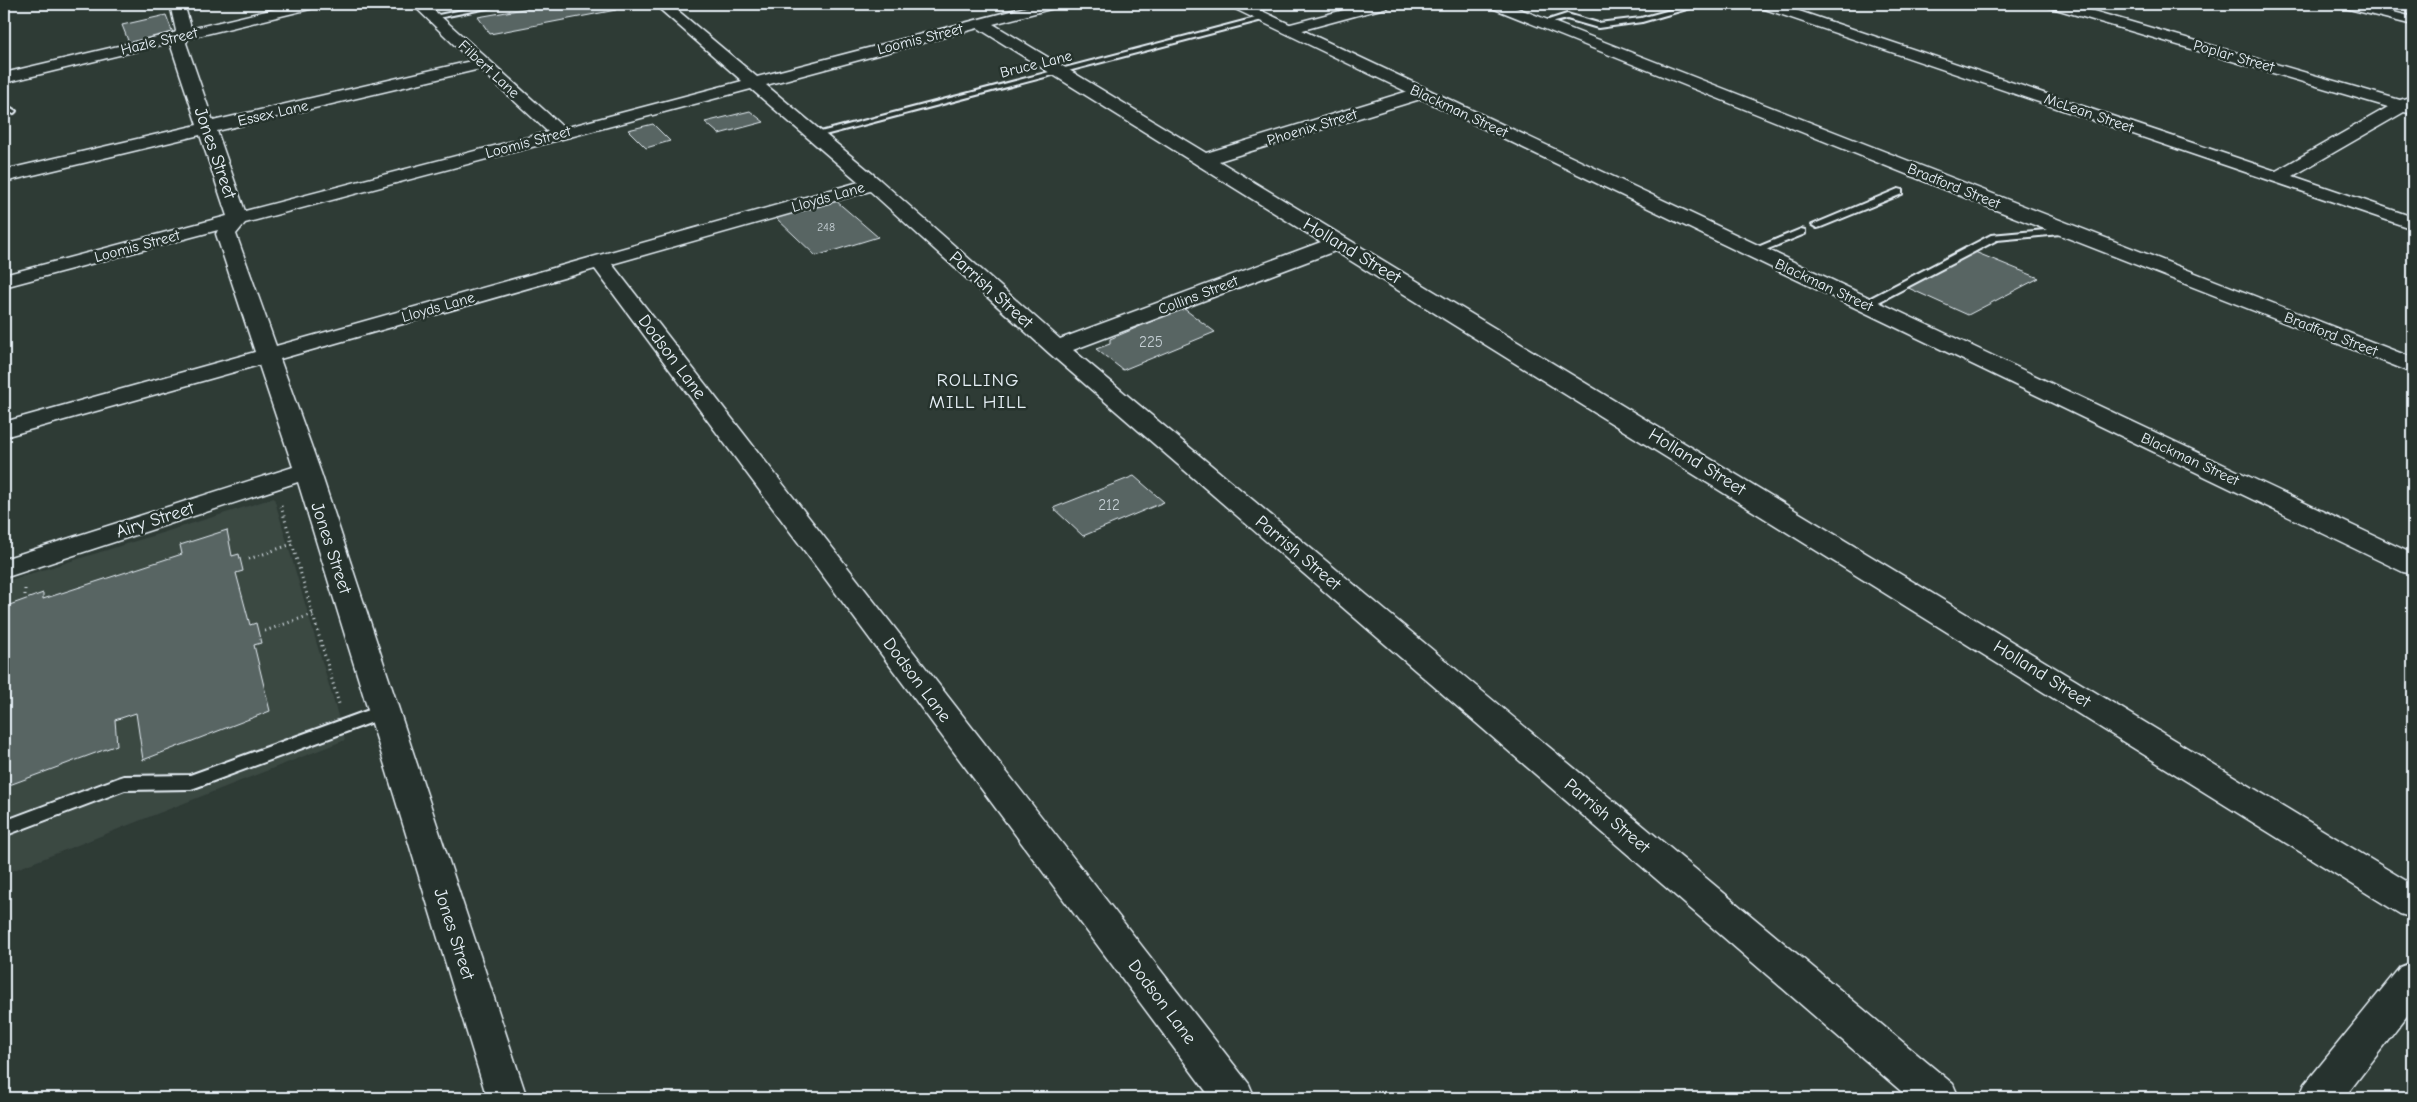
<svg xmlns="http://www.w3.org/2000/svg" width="2417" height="1102" font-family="'Comic Neue',sans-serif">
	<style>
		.built { fill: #3b4843 }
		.building { fill: #596563; stroke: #e8f1f8 }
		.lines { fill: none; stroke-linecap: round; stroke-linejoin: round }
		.service-casing { stroke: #e8f1f8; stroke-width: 4 }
		.minor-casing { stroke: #e8f1f8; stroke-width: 3 }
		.secondary-casing { stroke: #e8f1f8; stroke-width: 3 }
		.path { stroke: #e8f1f8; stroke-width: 3; stroke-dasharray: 1 4; stroke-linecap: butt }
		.service { fill: #26332d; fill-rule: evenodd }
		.minor { fill: #26332d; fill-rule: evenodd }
		.secondary { fill: #26332d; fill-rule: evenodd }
		.labels { text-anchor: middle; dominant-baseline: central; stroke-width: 5; stroke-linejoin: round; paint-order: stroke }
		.far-number-label { font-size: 12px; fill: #c4ced3 }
		.far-street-label { font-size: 15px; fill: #e8f1f8; stroke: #26332d }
		.number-label { font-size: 15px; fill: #c4ced3 }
		.street-label { font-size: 18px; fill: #e8f1f8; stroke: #26332d }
		.neighbourhood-label { font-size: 19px; letter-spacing: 1px; fill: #e8f1f8; stroke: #26332d }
	</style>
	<rect width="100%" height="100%" fill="#2e3b35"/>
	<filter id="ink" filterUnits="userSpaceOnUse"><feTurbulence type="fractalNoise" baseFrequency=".02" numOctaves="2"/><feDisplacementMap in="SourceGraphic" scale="10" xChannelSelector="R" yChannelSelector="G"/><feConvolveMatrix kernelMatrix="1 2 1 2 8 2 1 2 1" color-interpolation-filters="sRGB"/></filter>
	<g filter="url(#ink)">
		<polygon class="built" points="274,498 345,740 4,874 4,582"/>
		<g class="building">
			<polygon points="552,4 610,4 616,10 490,34 478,17"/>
			<polygon points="166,15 173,33 129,43 122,25"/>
			<polygon points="750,111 764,122 719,134 705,122"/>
			<polygon points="653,124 670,141 646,148 628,130"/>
			<polygon points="835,200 878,237 816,256 775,217"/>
			<polygon points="1975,252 2039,278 1968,315 1904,286"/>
			<polygon points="1183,308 1215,332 1123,370 1096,349 1110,344 1110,339"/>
			<polygon points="1134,476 1164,502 1083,536 1053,508"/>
			<polygon points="227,530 232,556 239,554 243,571 236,573 250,625 256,623 261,643 254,645 270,711 143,760 136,713 115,720 117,745 4,787 4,607 43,593 43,599 182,554 180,545"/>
		</g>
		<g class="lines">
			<defs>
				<g id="service">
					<polygon points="491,4 507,4 433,19 429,17"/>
					<polygon points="1692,4 1704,4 1642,22 1598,28 1567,19 1543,25 1539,23 1567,14 1598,23 1641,18"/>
					<polygon points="1263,16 1270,18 817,137 809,135"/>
					<polygon points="11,108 16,111 14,113 4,115 4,109"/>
					<polygon points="1898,189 1902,190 1902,194 1821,227 1817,228 1812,225"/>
					<polygon points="2067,228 2071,229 2071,233 1997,240 1869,307 1865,308 1859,304 1991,235"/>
					<polygon points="1801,229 1805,230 1805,234 1758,253 1750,253 1748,251"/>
					<polygon points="383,705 389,706 392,711 389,716 197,787 191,789 125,790 4,836 4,821 118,778 124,776 190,775"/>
				</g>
				<g id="minor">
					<path d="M 170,4 L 184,4 L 192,31 L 186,43 L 213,121 L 471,61 L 412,4 L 427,4 L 564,128 L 742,81 L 654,4 L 670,4 L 757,77 L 1037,4 L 1060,4 L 1058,7 L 993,24 L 1206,153 L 1415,89 L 1427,89 L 1429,93 L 1427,97 L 1219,161 L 2413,885 L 2413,918 L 2400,914 L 1335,251 L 1073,350 L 1953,1084 L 1959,1098 L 1909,1098 L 1049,353 L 870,191 L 612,264 L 1249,1084 L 1255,1098 L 1211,1098 L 595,269 L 280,359 L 321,473 L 527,1098 L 487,1098 L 298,482 L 4,578 L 4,559 L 293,467 L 259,365 L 4,437 L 4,422 L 255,352 L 216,234 L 218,230 L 4,287 L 4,275 L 227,216 L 200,135 L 4,182 L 4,170 L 197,125 L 170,43 L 176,31 ZM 978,28 L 1321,242 L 1060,339 L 880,180 L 766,85 ZM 480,69 L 548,132 L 245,211 L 217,131 ZM 751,89 L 859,182 L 276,346 L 236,234 L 245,223 Z"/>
					<polygon points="1367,4 1390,4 1388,7 1288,34 1280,29 1283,26"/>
					<polygon points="1488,4 1507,4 2413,358 2413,373 1991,208 1490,7"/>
					<polygon points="1757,4 1778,4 2276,171 2388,107 2049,7 2047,4 2069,4 2400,100 2413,96 2413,114 2404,112 2293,176 2413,217 2413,229 1759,7"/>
					<polygon points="2339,4 2362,4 2413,17 2413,25 2341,7"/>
					<polygon points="2413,962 2413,1008 2344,1098 2299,1098 2305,1084 2400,967"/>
				</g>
				<g id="secondary">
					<polygon points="296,4 320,4 318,7 4,83 4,73"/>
					<polygon points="1229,4 1247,4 2413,554 2413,574 2403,572 1231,7"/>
				</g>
			</defs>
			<use href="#service" class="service-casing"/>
			<use href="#minor" class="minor-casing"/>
			<use href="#secondary" class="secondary-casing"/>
			<g class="path">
				<polyline points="281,506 339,704"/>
				<polyline points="249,559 292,544"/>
				<polyline points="25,589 25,596"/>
				<polyline points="265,631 313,614"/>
			</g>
			<use href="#service" class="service"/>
			<use href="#minor" class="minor"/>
			<use href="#secondary" class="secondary"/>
		</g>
	</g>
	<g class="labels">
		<g class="far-number-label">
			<text x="826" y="227">248</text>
		</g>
		<g class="far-street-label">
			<text transform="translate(920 39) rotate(-14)">Loomis Street</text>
			<text transform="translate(159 41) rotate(-13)">Hazle Street</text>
			<text transform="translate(2234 56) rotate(16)">Poplar Street</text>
			<text transform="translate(1036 64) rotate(-14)">Bruce Lane</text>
			<text transform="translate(489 69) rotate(43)">Filbert Lane</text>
			<text transform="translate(1459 111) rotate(25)">Blackman Street</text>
			<text transform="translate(273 113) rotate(-13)">Essex Lane</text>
			<text transform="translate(2089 113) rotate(19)">McLean Street</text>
			<text transform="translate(1312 127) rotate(-17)">Phoenix Street</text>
			<text transform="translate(528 142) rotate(-15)">Loomis Street</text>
			<text transform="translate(1954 186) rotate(22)">Bradford Street</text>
			<text transform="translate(828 197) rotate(-16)">Lloyds Lane</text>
			<text transform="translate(137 246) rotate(-15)">Loomis Street</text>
			<text transform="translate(1824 285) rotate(25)">Blackman Street</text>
			<text transform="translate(1198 295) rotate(-21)">Collins Street</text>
			<text transform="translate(438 307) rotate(-16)">Lloyds Lane</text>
			<text transform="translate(2331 334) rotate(21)">Bradford Street</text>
			<text transform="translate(2190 459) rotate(25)">Blackman Street</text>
		</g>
		<g class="number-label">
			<text x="1151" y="342">225</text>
			<text x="1109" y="505">212</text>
		</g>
		<g class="street-label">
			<text transform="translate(215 153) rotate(71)">Jones Street</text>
			<text transform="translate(1352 251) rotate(31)">Holland Street</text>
			<text transform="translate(991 290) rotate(42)">Parrish Street</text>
			<text transform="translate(672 357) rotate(53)">Dodson Lane</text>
			<text transform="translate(1697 462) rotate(32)">Holland Street</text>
			<text transform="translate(155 520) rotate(-18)">Airy Street</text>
			<text transform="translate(331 548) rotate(72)">Jones Street</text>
			<text transform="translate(1298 553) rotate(40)">Parrish Street</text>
			<text transform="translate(2042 674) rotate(32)">Holland Street</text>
			<text transform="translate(917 680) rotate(53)">Dodson Lane</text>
			<text transform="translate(1607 816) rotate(40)">Parrish Street</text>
			<text transform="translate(454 934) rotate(72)">Jones Street</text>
			<text transform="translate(1162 1002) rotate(53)">Dodson Lane</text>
		</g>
		<g class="neighbourhood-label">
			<text x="978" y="380">ROLLING<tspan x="978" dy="22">MILL HILL</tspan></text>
		</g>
	</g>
	<rect width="2417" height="1102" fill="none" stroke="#26332d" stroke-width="20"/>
	<rect x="10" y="10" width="2397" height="1082" fill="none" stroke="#e8f1f8" stroke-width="2" filter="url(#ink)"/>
</svg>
